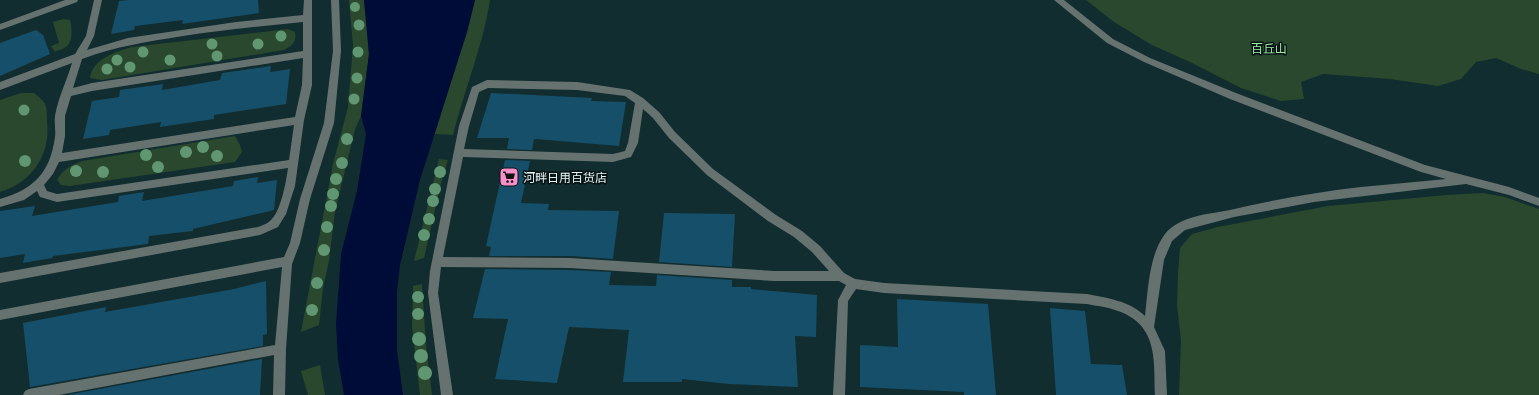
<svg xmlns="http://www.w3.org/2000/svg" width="1539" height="395" font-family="'Noto Sans','Noto Sans SC',sans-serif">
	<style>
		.green { fill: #2a482d }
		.water { fill: #000c38 }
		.building { fill: #164f69 }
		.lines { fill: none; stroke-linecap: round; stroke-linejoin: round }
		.service { fill: #66726f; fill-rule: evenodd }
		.minor { fill: #66726f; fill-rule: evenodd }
		.tree { fill: #609671 }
		.labels { text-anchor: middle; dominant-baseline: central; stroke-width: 3; stroke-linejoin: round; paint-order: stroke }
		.park-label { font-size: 12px; fill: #a1eca7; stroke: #081315 }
		.poi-label { font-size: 12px; fill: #e8f8f9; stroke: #081315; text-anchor: start }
	</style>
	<rect width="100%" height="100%" fill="#112d30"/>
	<g class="green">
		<polygon points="349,0 364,0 369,54 361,116 355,129 335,212 329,261 323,288 319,325 301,332 333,164 348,107 353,46"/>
		<path d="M 475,0 L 490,0 C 483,46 464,90 453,135 L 434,134 L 467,32 Z"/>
		<polygon points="1086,0 1539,0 1539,74 1521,69 1496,58 1476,62 1461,79 1438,86 1390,79 1323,74 1301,82 1304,99 1281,101 1241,88 1190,62 1152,45 1114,22"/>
		<path d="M 63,19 L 70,20 C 72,27 73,41 67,46 C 64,49 58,50 55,52 L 51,46 L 59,43 L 53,22 Z"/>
		<path d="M 288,29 L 295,32 C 297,42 292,46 284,50 L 102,80 L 90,78 C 92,59 116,52 132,47 Z"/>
		<path d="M 21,93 L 34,93 C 38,96 43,100 45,104 C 47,108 47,117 47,122 C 51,155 31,183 0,192 L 0,100 Z"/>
		<path d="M 235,136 L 240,145 L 242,152 L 235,162 L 70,186 L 61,185 L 57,180 C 63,169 70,166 82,161 Z"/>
		<polygon points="439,159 448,160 442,179 424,258 414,261"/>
		<polygon points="1483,193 1505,197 1539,209 1539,395 1179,395 1181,340 1177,306 1178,273 1180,248 1192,234 1218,227 1328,206 1447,195"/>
		<polygon points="422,284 426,345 432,395 420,395 412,327 413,286"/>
		<polygon points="320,365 325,395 308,395 301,371"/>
	</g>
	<polygon class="water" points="364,0 475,0 467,32 420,180 400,265 397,291 397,350 403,395 344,395 338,359 336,324 341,254 357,191 366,134 361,116 369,54"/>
	<g class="building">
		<polygon points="129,0 258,0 259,13 182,24 183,20 135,26 134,30 111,34 119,1"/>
		<polygon points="36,30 43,35 50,54 0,76 0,43"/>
		<polygon points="271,66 270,72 290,69 286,104 214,115 214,119 160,127 161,122 110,130 109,135 83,139 92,101 119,97 120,90 163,84 162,90 220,80 222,73"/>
		<polygon points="491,93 592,98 591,101 626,102 619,146 536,139 534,139 532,150 507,149 509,138 477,138"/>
		<polygon points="505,160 530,161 521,203 549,204 548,210 619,211 613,259 570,256 489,256 491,247 486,246"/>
		<polygon points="258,177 257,183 277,180 274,210 193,229 193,231 149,236 148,244 53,256 52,258 23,263 25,254 0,258 0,211 35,206 32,216 118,202 119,196 144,192 142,201 233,186 234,181"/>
		<polygon points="664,213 735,214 732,267 659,262"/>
		<polygon points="485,269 570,270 611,272 609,285 656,286 657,275 732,280 732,287 751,287 751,289 817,295 816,337 795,336 798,387 729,384 682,379 682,382 623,382 629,330 569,327 557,383 495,379 508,319 473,318"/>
		<polygon points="266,281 267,334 263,335 263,346 30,387 23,323 106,307 105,312 234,289"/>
		<polygon points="897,299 988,304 996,395 964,395 964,392 860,387 860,345 898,347"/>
		<polygon points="1050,308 1085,311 1091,364 1122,365 1127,395 1056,395"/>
		<polygon points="262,359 260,395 67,395"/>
	</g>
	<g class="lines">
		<g class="service">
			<polygon points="65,0 78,0 77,2 0,30 0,24"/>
			<path d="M 94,0 L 102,0 L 94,36 L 87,50 L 128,38 L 236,22 L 303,15 L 304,0 L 312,0 L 312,85 L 304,120 L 295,186 L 286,214 L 278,227 L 260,235 L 0,283 L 0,273 L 258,227 C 262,225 267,224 270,221 C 281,212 286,182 288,168 L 57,202 L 40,197 L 37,191 L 24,200 L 0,207 L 0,199 C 34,189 50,173 55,137 C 56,130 54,123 55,116 C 58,98 67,80 72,63 L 0,90 L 0,82 L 75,54 L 86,36 ZM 303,22 L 303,51 L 92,83 L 73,88 L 82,59 C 117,46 146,42 183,36 C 223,30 263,26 303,22 ZM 303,58 L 302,85 L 295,117 L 62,153 L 65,136 L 65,116 L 71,96 L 92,91 ZM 294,125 L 289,160 L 57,194 L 47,191 L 44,185 L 53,174 L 59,162 Z"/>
		</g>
		<g class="minor">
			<polygon points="331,0 339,0 341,51 334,123 310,199 300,243 292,264 286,349 285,395 273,395 274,355 59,395 23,395 25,391 29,389 275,345 282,267 0,320 0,310 284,257 290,243 300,199 324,123 333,51"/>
			<path d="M 1054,0 L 1064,0 L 1113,39 L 1150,58 L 1236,93 L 1425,165 L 1509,187 L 1539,198 L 1539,206 L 1509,195 L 1466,184 L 1314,202 L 1234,217 L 1185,230 L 1172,241 L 1164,260 L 1154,327 L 1165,351 L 1167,395 L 1155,395 C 1154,360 1158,325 1118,311 C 1108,307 1097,306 1087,304 L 884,293 L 856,289 L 848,301 L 845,395 L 833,395 L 838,300 L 846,285 L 839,281 L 774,281 L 570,268 L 441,267 L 438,293 L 453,395 L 441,395 L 428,293 L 430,271 L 459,126 L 472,87 L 487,80 L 577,82 L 630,90 L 643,98 L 659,112 L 675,132 L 713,169 L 776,215 L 802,231 L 820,246 L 844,273 L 855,279 L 884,283 L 1087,294 C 1107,298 1130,301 1145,316 C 1148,290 1149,255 1165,234 C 1179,216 1209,214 1230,210 C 1273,200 1317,192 1361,187 C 1390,184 1418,182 1446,179 L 1421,172 L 1230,99 L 1144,62 L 1107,43 ZM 488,88 L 577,90 L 625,96 L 635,103 L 628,143 L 625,151 L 613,154 L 464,149 L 469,126 L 479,92 ZM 643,109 L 653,118 L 669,138 L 707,175 L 768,221 L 794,237 L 812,252 L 829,271 L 774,271 L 570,258 L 443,257 L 463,157 L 613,162 L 631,157 L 638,143 Z"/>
		</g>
	</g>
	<g class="tree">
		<circle cx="355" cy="7" r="5"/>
		<circle cx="359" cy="25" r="5.5"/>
		<circle cx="281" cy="36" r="5.5"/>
		<circle cx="212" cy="44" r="5.5"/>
		<circle cx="258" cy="44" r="5.5"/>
		<circle cx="143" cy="52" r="5.5"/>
		<circle cx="358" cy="52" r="5.5"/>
		<circle cx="217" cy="56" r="5.5"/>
		<circle cx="117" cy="60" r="5.5"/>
		<circle cx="170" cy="60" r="5.5"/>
		<circle cx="130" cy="67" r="5.5"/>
		<circle cx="107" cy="69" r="5.5"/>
		<circle cx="357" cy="78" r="5.5"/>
		<circle cx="354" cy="99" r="5.5"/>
		<circle cx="24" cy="110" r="5.5"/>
		<circle cx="347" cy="139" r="6"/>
		<circle cx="203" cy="147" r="6"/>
		<circle cx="186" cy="152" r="6"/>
		<circle cx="146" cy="155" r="6"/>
		<circle cx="217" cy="156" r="6"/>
		<circle cx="25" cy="161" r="6"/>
		<circle cx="342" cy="163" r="6"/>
		<circle cx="158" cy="167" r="6"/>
		<circle cx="76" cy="171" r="6"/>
		<circle cx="103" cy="172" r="6"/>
		<circle cx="440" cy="172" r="6"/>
		<circle cx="336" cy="179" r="6"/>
		<circle cx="435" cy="189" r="6"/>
		<circle cx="333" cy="194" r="6"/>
		<circle cx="433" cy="201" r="6"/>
		<circle cx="331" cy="206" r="6"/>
		<circle cx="429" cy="219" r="6"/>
		<circle cx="327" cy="227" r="6"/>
		<circle cx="424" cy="235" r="6"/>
		<circle cx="324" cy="250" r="6"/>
		<circle cx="317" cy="283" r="6"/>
		<circle cx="418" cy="297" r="6"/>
		<circle cx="312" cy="310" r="6"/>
		<circle cx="418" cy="314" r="6"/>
		<circle cx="419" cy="339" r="7"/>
		<circle cx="421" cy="356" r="7"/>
		<circle cx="425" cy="373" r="7"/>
	</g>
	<defs>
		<symbol id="supermarket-square" viewBox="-11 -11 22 22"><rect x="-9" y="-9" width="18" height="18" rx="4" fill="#f98fc8" stroke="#081315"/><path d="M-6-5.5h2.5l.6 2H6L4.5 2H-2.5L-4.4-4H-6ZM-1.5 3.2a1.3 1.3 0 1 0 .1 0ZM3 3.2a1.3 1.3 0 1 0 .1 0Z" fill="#111"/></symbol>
	</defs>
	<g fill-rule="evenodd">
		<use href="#supermarket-square" x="498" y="166" width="22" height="22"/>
	</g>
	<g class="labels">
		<g class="park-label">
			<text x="1269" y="48">百丘山</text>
		</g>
		<g class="poi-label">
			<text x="523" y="177">河畔日用百货店</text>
		</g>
	</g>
</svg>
